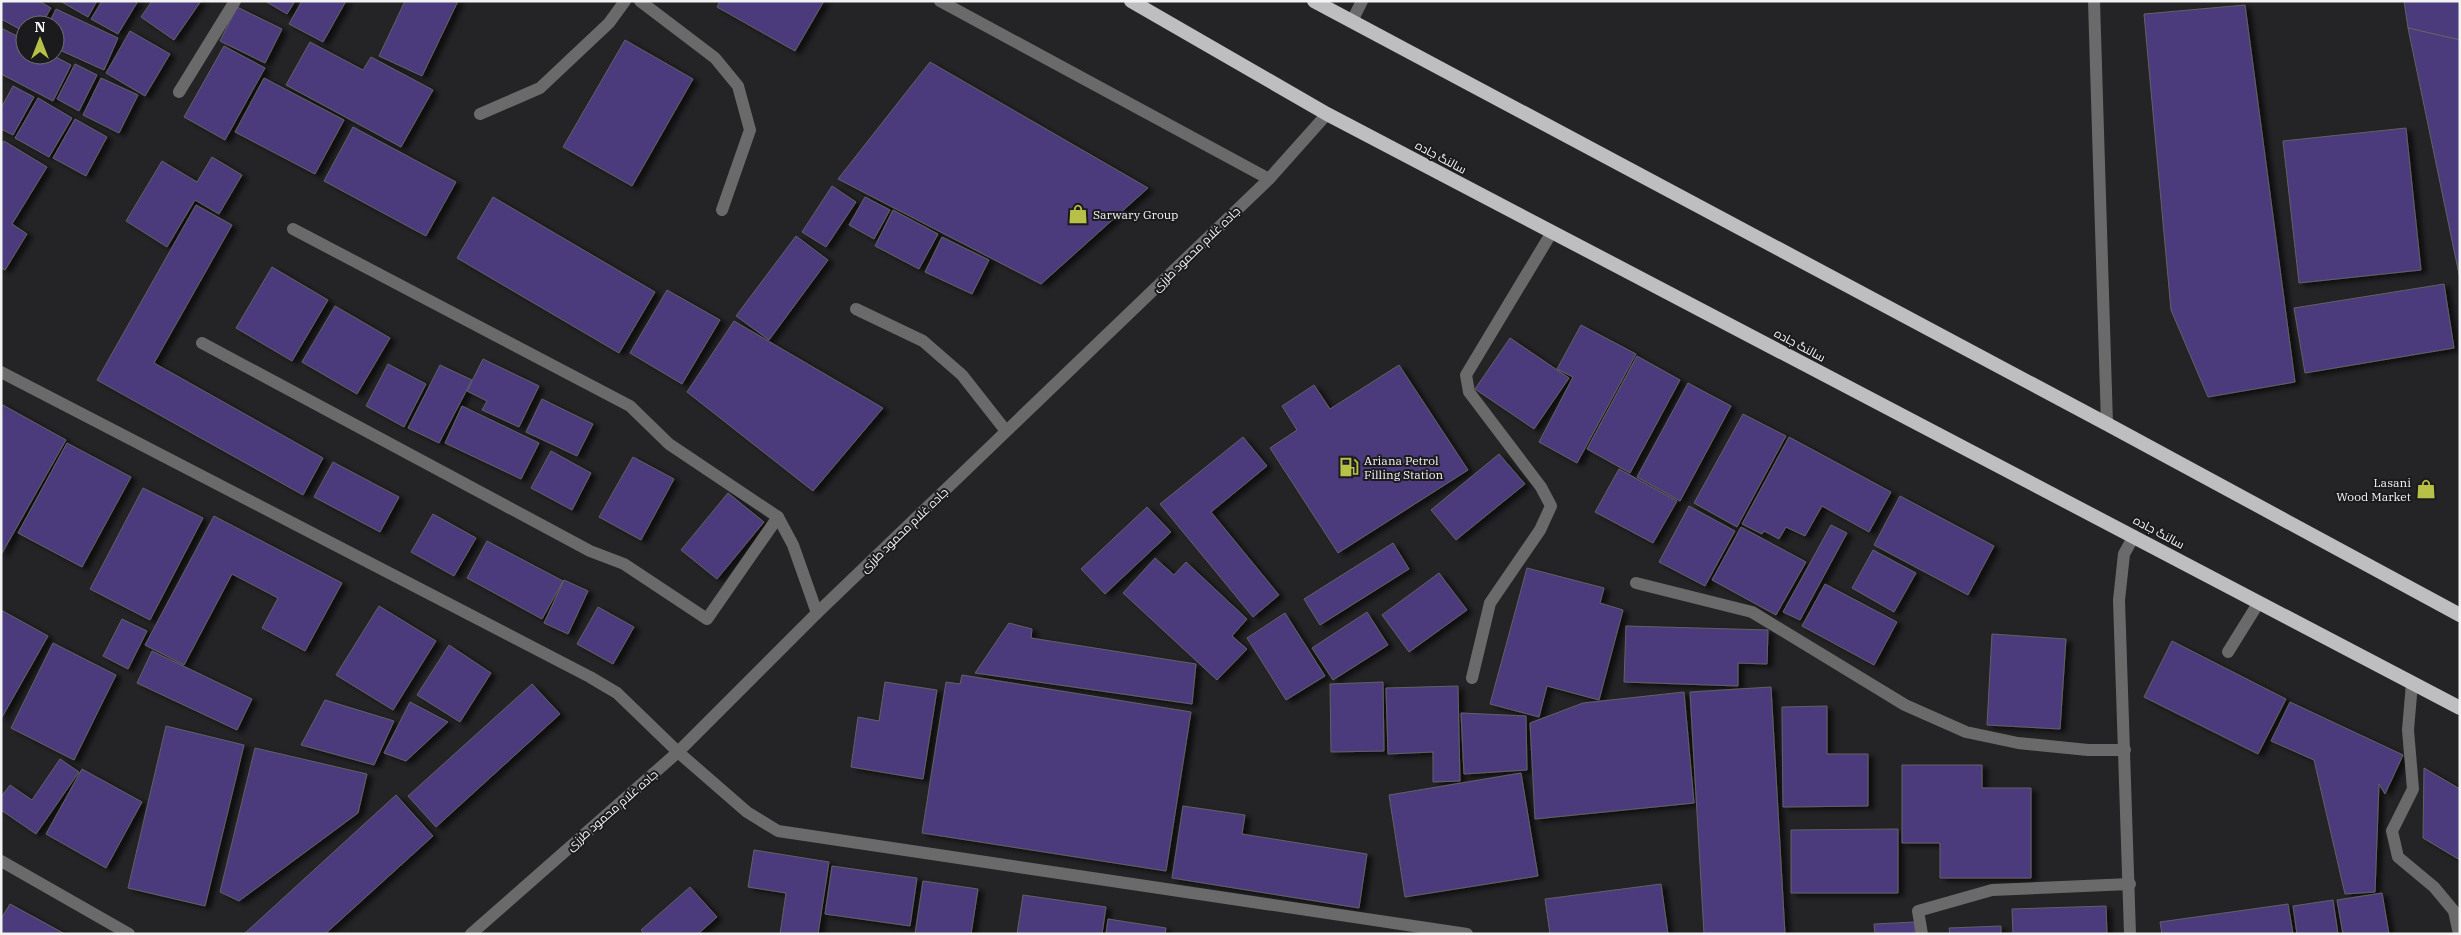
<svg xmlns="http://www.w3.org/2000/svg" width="2461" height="935" font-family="'IBM Plex Serif',Cairo,serif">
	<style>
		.building { fill: #4c3b7d; stroke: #626164; filter: url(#shadow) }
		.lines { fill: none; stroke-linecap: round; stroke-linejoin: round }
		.service { stroke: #6a6a6b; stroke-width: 12 }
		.minor { stroke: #6a6a6b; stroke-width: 12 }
		.tertiary { stroke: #6a6a6b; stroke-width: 12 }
		.trunk { stroke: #bebec1; stroke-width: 14 }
		.labels { text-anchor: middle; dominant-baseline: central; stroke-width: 4; stroke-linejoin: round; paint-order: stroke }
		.street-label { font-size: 12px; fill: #f3f3f4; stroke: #1b1b1d }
		.poi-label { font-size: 12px; fill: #f3f3f4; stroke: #1b1b1d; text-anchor: start }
	</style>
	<defs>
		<filter id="shadow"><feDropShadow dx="5.5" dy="3" stdDeviation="2.5" flood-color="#0009"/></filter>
	</defs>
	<rect width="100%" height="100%" fill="#242427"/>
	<g class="building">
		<polygon points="1,1 39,1 51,8 41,25 25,25 25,32 1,19"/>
		<polygon points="60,1 97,1 88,17"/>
		<polygon points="102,1 138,1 118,34 91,19"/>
		<polygon points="152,1 201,1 174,40 141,17"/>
		<polygon points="265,1 295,1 287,14"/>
		<polygon points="302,1 346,1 323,42 289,24"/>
		<polygon points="405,1 458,1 422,76 379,56"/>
		<polygon points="720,1 824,1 795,51 717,7"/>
		<polygon points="2404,1 2460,1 2460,40 2408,28"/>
		<polygon points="2245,5 2295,382 2208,397 2171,310 2144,14"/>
		<polygon points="237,7 282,29 265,63 220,41"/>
		<polygon points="56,9 118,38 104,70 55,48 55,25 48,25"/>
		<polygon points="1,28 25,40 25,55 52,55 71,65 53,101 1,74"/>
		<polygon points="2408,28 2460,40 2460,279"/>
		<polygon points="130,31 170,54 145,96 106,73"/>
		<polygon points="625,40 693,79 632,186 563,147"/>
		<polygon points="310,42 363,70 371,57 433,90 401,147 286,85"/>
		<polygon points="224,46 265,68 225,140 184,117"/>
		<polygon points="930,62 1148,188 1041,284 838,179"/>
		<polygon points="75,64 97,75 79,111 57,99"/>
		<polygon points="101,78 138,95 119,133 83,115"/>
		<polygon points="264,78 344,120 315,174 235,132"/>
		<polygon points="13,86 34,97 13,135 1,129 1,108"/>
		<polygon points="38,98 72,118 49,157 15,138"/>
		<polygon points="75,119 107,137 86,176 53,158"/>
		<polygon points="353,127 456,182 426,236 324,181"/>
		<polygon points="2406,128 2421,270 2299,283 2283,141"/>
		<polygon points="4,141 47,167 12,224 27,234 5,270 1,268 1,146"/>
		<polygon points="212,157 242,175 219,214 195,200 167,247 126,221 162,161 197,182"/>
		<polygon points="832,186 856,202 826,247 802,232"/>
		<polygon points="493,197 655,292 619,353 457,258"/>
		<polygon points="865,197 890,210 874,239 849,225"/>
		<polygon points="196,205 232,225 154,363 323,458 303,495 97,380"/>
		<polygon points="893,210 938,234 919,269 875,246"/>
		<polygon points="796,236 828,260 769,340 736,316"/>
		<polygon points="942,237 989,260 972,294 925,272"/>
		<polygon points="272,267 328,300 292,361 236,328"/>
		<polygon points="2444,284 2454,348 2305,373 2294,308"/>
		<polygon points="667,290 720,320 682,384 630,353"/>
		<polygon points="335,306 390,338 357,394 302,362"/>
		<polygon points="734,321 883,408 813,491 687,392"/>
		<polygon points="1581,325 1636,354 1577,463 1539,442 1573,377 1557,369"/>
		<polygon points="1510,338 1569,378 1534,429 1475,389"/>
		<polygon points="1637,356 1680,380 1630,473 1587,449"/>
		<polygon points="483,359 539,386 519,427 482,410 487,401 467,391"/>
		<polygon points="388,364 426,384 404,427 366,406"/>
		<polygon points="440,365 472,380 439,443 408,428"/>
		<polygon points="1399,365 1468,470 1338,553 1270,448 1297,430 1282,406 1314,385 1330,409"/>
		<polygon points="1688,383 1731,406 1680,501 1637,477"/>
		<polygon points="542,399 593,424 577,456 526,432"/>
		<polygon points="1,404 66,440 1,555"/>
		<polygon points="462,406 539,443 521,479 445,443"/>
		<polygon points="1743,414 1786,436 1737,527 1694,503"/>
		<polygon points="1243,437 1267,466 1211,512 1279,595 1253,617 1160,504"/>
		<polygon points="1789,437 1891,492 1869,532 1822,506 1805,536 1786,527 1779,539 1764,531 1762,534 1742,524"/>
		<polygon points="67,443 131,477 82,567 18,533"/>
		<polygon points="551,451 591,473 572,510 531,488"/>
		<polygon points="1499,454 1525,484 1456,540 1431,510"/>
		<polygon points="633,457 674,479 641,540 599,517"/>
		<polygon points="333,462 399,497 380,532 314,497"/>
		<polygon points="1619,469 1677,501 1653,543 1595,512"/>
		<polygon points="143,488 203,518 150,620 90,589"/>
		<polygon points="728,493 764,522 717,579 681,550"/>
		<polygon points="1900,496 1994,546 1968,595 1874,545"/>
		<polygon points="1689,506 1735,531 1705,586 1659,562"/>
		<polygon points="1147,507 1171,532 1105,594 1081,569"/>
		<polygon points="433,514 476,538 454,576 411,552"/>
		<polygon points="214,516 342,583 305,651 262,628 278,598 232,574 184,665 145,645"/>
		<polygon points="1831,525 1847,533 1800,620 1783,612"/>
		<polygon points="1741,527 1806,562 1776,615 1712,580"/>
		<polygon points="487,541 563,581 542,619 467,578"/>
		<polygon points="1393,543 1409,569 1320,625 1304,599"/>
		<polygon points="1873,550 1916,573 1894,612 1852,588"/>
		<polygon points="1155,558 1174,575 1186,562 1247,619 1232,636 1247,649 1217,680 1123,593"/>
		<polygon points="1527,568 1604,588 1600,603 1623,610 1599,700 1547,686 1539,717 1490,704"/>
		<polygon points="1439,573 1467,610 1409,652 1382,615"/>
		<polygon points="564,580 588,591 568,634 544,623"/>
		<polygon points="1825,584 1897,622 1874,665 1802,626"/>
		<polygon points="379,606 436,641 393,710 336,675"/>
		<polygon points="598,607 634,627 613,664 577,644"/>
		<polygon points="1,610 48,636 1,719"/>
		<polygon points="1367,612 1388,645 1333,680 1312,648"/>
		<polygon points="1285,613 1325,676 1286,700 1247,638"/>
		<polygon points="122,619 147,631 128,669 103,656"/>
		<polygon points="1009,623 1032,629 1031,638 1196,664 1192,704 975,673"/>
		<polygon points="1626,626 1768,630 1767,664 1738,663 1738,686 1624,682"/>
		<polygon points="1992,634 2066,639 2060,729 1987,725"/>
		<polygon points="2172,641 2286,699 2258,754 2144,697"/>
		<polygon points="53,643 116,675 74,760 11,728"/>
		<polygon points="449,645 491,673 460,722 417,695"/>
		<polygon points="152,651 252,699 237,730 137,683"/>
		<polygon points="962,675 1191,712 1166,871 922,833 946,682 960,684"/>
		<polygon points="885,682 937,690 923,779 851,767 858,717 879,721"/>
		<polygon points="1383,682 1384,751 1331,752 1330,684"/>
		<polygon points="532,684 560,714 436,827 408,796"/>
		<polygon points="1458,686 1460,781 1433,782 1433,752 1388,754 1386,688"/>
		<polygon points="1771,687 1785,934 1704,934 1690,692"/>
		<polygon points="1684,692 1694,803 1535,819 1530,723 1583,703"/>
		<polygon points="325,700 394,721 374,765 301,745"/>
		<polygon points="410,702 448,722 406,761 384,753"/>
		<polygon points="2290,702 2403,755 2385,794 2379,784 2375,892 2345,894 2314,760 2271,741"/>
		<polygon points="1827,706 1827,754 1868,754 1868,806 1783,807 1782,707"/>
		<polygon points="1461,713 1526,716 1527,770 1464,774"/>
		<polygon points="166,726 244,745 205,906 128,888"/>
		<polygon points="255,748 367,774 358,813 239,901 220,892"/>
		<polygon points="60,759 79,772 36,834 1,810 1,797 10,785 32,800"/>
		<polygon points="1902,765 1982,765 1982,788 2031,788 2031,878 1940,878 1940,843 1902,843"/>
		<polygon points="2424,768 2460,789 2460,860 2423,838"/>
		<polygon points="82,769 142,802 106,868 46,834"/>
		<polygon points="1521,773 1538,876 1405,897 1389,795"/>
		<polygon points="396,795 433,836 325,934 244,934"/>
		<polygon points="1183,806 1245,815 1242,834 1367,854 1359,908 1172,878"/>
		<polygon points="1898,829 1898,893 1791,893 1791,830"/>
		<polygon points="754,850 829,862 818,934 780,934 786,893 748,887"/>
		<polygon points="832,866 917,878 910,926 825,914"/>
		<polygon points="923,881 978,889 971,934 915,934"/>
		<polygon points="1661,884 1668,934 1550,934 1545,899"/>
		<polygon points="690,887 717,917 698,934 644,934 641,930"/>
		<polygon points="2382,893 2389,934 2343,934 2337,900"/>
		<polygon points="1023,895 1106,907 1102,934 1017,934"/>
		<polygon points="2333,900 2338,934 2297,934 2293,906"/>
		<polygon points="10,904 65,934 1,934 1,919"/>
		<polygon points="2288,904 2293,934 2162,934 2160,922"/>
		<polygon points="2106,906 2107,934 2013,934 2012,909"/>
		<polygon points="1108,919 1166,928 1165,934 1106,934"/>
		<polygon points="1915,922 1915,934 1875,934 1874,924"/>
		<polygon points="2001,926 2001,934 1950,934 1949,928"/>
	</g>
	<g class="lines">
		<g class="service">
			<polyline points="640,1 715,58 738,86 750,130 722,210"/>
			<polyline points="940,1 1269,179"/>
			<polyline points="1352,21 1362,1"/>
			<polyline points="179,92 235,1"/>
			<polyline points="480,114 540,88 609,23 625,1"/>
			<polyline points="293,229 630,406 669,444 778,517 793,545 817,613"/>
			<polyline points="856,309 923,341 962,375 1006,431"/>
			<polyline points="202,343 590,551 624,564 707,619 778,517"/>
			<polyline points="1636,583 1752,612 1905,705 1966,732 2018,743 2088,750 2125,750"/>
			<polyline points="2228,652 2259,602"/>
			<polyline points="1472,678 1490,603 1540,530 1551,506 1541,487 1469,392 1466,375 1552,232"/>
			<polyline points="2412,683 2408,730 2413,789 2392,831 2398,857 2434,887 2454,911 2459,934"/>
			<polyline points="678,752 747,812 778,831 1467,934"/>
			<polyline points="1922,934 1918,911 1992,890 2130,884"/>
		</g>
		<g class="minor">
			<polyline points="2094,1 2107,424"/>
			<polyline points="1,372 590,677 617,693 678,752"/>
			<polyline points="1,861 129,934"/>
			<polyline points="2130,934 2119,600 2124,554 2134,536"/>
		</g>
		<polyline class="tertiary" points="471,934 678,752 817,613 1269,179 1327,114"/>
		<g class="trunk">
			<polyline points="1131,1 1327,114 2460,708"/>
			<polyline points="1314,1 2107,424 2460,615"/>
		</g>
	</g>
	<defs>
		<symbol id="shop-bare" viewBox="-9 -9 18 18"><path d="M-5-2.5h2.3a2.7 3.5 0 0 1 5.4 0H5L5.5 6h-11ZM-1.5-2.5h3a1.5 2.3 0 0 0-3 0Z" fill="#b8c147" stroke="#1b1b1d" stroke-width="2.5" paint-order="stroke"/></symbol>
		<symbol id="fuel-bare" viewBox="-9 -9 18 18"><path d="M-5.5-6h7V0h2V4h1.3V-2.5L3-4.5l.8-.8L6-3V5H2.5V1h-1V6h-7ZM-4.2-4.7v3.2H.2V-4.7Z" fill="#b8c147" stroke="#1b1b1d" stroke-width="2.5" paint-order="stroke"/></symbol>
	</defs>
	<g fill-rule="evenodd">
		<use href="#shop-bare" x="1064" y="200" width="28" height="28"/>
		<use href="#fuel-bare" x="1335" y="453" width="28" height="28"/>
		<use href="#shop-bare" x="2412" y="475" width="28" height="28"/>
	</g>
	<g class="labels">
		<g class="street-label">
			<text transform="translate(1441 157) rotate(28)">سالنگ جاده</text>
			<text transform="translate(1196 249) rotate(-44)">جاده غلام‌ محمود طرزی</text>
			<text transform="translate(1800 345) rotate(28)">سالنگ جاده</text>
			<text transform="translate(904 530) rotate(-44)">جاده غلام‌ محمود طرزی</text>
			<text transform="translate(2159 532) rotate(28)">سالنگ جاده</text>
			<text transform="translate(612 810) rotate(-41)">جاده غلام‌ محمود طرزی</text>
		</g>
		<g class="poi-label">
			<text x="1093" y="214">Sarwary Group</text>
			<text x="1364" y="460">Ariana Petrol<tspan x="1364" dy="14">Filling Station</tspan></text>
			<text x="2411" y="482" text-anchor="end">Lasani<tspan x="2411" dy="14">Wood Market</tspan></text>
		</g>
	</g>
	<rect width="2461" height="935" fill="none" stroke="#f3f3f4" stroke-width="5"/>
	<g transform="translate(40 40)"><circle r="24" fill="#1b1b1d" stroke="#717173"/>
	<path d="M0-4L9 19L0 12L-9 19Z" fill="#b8c147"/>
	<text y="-8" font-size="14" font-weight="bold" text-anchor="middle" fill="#f3f3f4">N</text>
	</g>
</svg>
